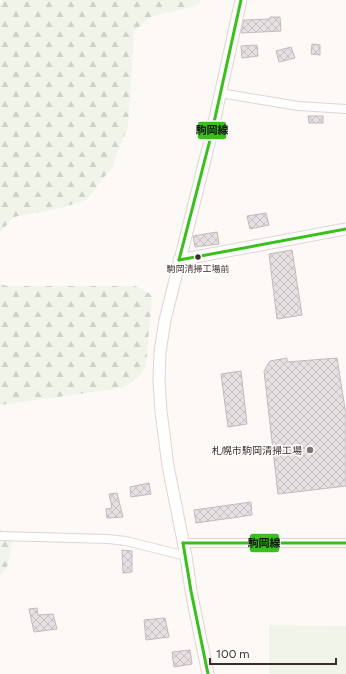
<svg xmlns="http://www.w3.org/2000/svg" width="346" height="674" font-family="Figtree,'Noto Sans JP',sans-serif">
	<style>
		.forest { fill: url(#forest-firs) }
		.pitch { fill: #f0f4e9 }
		.building { fill: url(#building-cross-hatch); stroke: #c2babd }
		.lines { fill: none; stroke-linecap: round; stroke-linejoin: round }
		.minor-casing { stroke: #ded6d2; stroke-width: 10 }
		.tertiary-casing { stroke: #ded6d2; stroke-width: 13 }
		.minor { stroke: #fffefe; stroke-width: 8 }
		.tertiary { stroke: #fffefe; stroke-width: 11 }
		.bus-1-casing { stroke: #fff; stroke-width: 6 }
		.bus-1 { stroke: #3ac01a; stroke-width: 3 }
		.bus-dot { fill: #3b2e28; stroke: #fff; stroke-width: 1.5 }
		.poi-dot { fill: #7f7570; stroke: #fff; stroke-width: 1.5 }
		.labels { text-anchor: middle; dominant-baseline: central; stroke-width: 3; stroke-linejoin: round; paint-order: stroke }
		.bus-label { font-size: 9px; fill: #3b2e28; stroke: #fff }
		.poi-label { font-size: 10px; fill: #3b2e28; stroke: #fff; text-anchor: end }
		.line-badge { stroke: #fff; stroke-width: 1.5 }
		.pale-badge-label { font-size: 11px; text-anchor: middle; font-weight: bold; fill: #111 }
	</style>
	<defs>
		<pattern id="forest-firs" width="22" height="20" patternUnits="userSpaceOnUse"><rect width="22" height="20" fill="#f0f4e9"/><path d="M5 1l3.5 6h-7zM16 11l3.5 6h-7z" fill="#cfd2c8"/></pattern>
		<pattern id="building-cross-hatch" width="8" height="8" patternUnits="userSpaceOnUse"><rect width="8" height="8" fill="#e7e0e2"/><path d="M0 0l8 8M0 8l8-8" fill="none" stroke="#c7c0c2"/></pattern>
	</defs>
	<rect width="100%" height="100%" fill="#fdf9f7"/>
	<g class="forest">
		<polygon points="3,0 202,0 195,6 152,16 134,31 128,126 112,167 87,199 65,207 14,217 0,232 0,5"/>
		<polygon points="0,283 6,286 136,286 152,295 146,366 138,378 122,388 0,405"/>
		<polygon points="0,528 12,540 8,565 0,576"/>
	</g>
	<polygon class="pitch" points="269,625 346,626 346,674 269,674"/>
	<g class="building">
		<polygon points="270,17 280,17 281,31 241,33 244,20 270,19"/>
		<polygon points="312,44 320,45 320,55 311,54"/>
		<polygon points="257,45 258,56 242,58 241,46"/>
		<polygon points="291,47 295,58 279,62 276,51"/>
		<polygon points="308,116 323,116 323,123 309,123"/>
		<polygon points="266,213 269,225 250,229 247,216"/>
		<polygon points="217,232 219,244 195,247 193,236"/>
		<polygon points="292,250 302,315 277,319 269,254"/>
		<polygon points="287,358 287,362 337,358 346,415 346,486 278,494 264,371 270,361"/>
		<polygon points="241,371 247,424 228,427 221,374"/>
		<polygon points="149,483 151,494 131,497 130,487"/>
		<polygon points="117,493 123,517 107,518 106,509 112,508 109,494"/>
		<polygon points="251,502 252,515 196,523 194,510"/>
		<polygon points="122,550 132,551 132,572 123,573"/>
		<polygon points="37,608 38,615 53,614 57,629 34,632 29,609"/>
		<polygon points="165,618 169,637 146,640 144,620"/>
		<polygon points="190,650 192,664 174,667 172,652"/>
	</g>
	<g class="lines">
		<defs>
			<g id="minor">
				<polyline points="220,93 298,106 346,109"/>
				<polyline points="0,536 108,539 126,541 186,556"/>
				<polyline points="183,543 346,543"/>
			</g>
			<g id="tertiary">
				<polyline points="179,260 346,229"/>
				<polyline points="208,674 191,591 186,556 168,466 161,411 159,381 160,352 165,320 211,136 241,0"/>
			</g>
		</defs>
		<use href="#minor" class="minor-casing"/>
		<use href="#tertiary" class="tertiary-casing"/>
		<use href="#minor" class="minor"/>
		<use href="#tertiary" class="tertiary"/>
		<defs>
			<g id="bus-1">
				<polyline points="179,260 211,136 241,0"/>
				<polyline points="179,260 346,229"/>
				<polyline points="183,543 346,543"/>
				<polyline points="183,543 191,591 208,674"/>
			</g>
		</defs>
		<use href="#bus-1" class="bus-1-casing"/>
		<use href="#bus-1" class="bus-1"/>
	</g>
	<circle class="bus-dot" cx="198" cy="257" r="3.5"/>
	<circle class="poi-dot" cx="310" cy="450" r="4"/>
	<g class="labels">
		<g class="bus-label">
			<text x="198" y="268">駒岡清掃工場前</text>
		</g>
		<g class="poi-label">
			<text x="302" y="450">札幌市駒岡清掃工場</text>
		</g>
	</g>
	<g class="line-badge">
		<rect x="197" y="121" width="30" height="19" rx="4" fill="#3ac01a"/>
		<rect x="249" y="533" width="31" height="20" rx="4" fill="#3ac01a"/>
	</g>
	<g class="pale-badge-label">
		<text x="212" y="134">駒岡線</text>
		<text x="264" y="547">駒岡線</text>
	</g>
	<path d="M210 658v6h126v-6" fill="none" stroke="#3b2e28" stroke-width="2"/>
	<text x="216" y="658" font-size="12" fill="#3b2e28" stroke="#ffffff" stroke-width="3" paint-order="stroke">100 m</text>
</svg>
